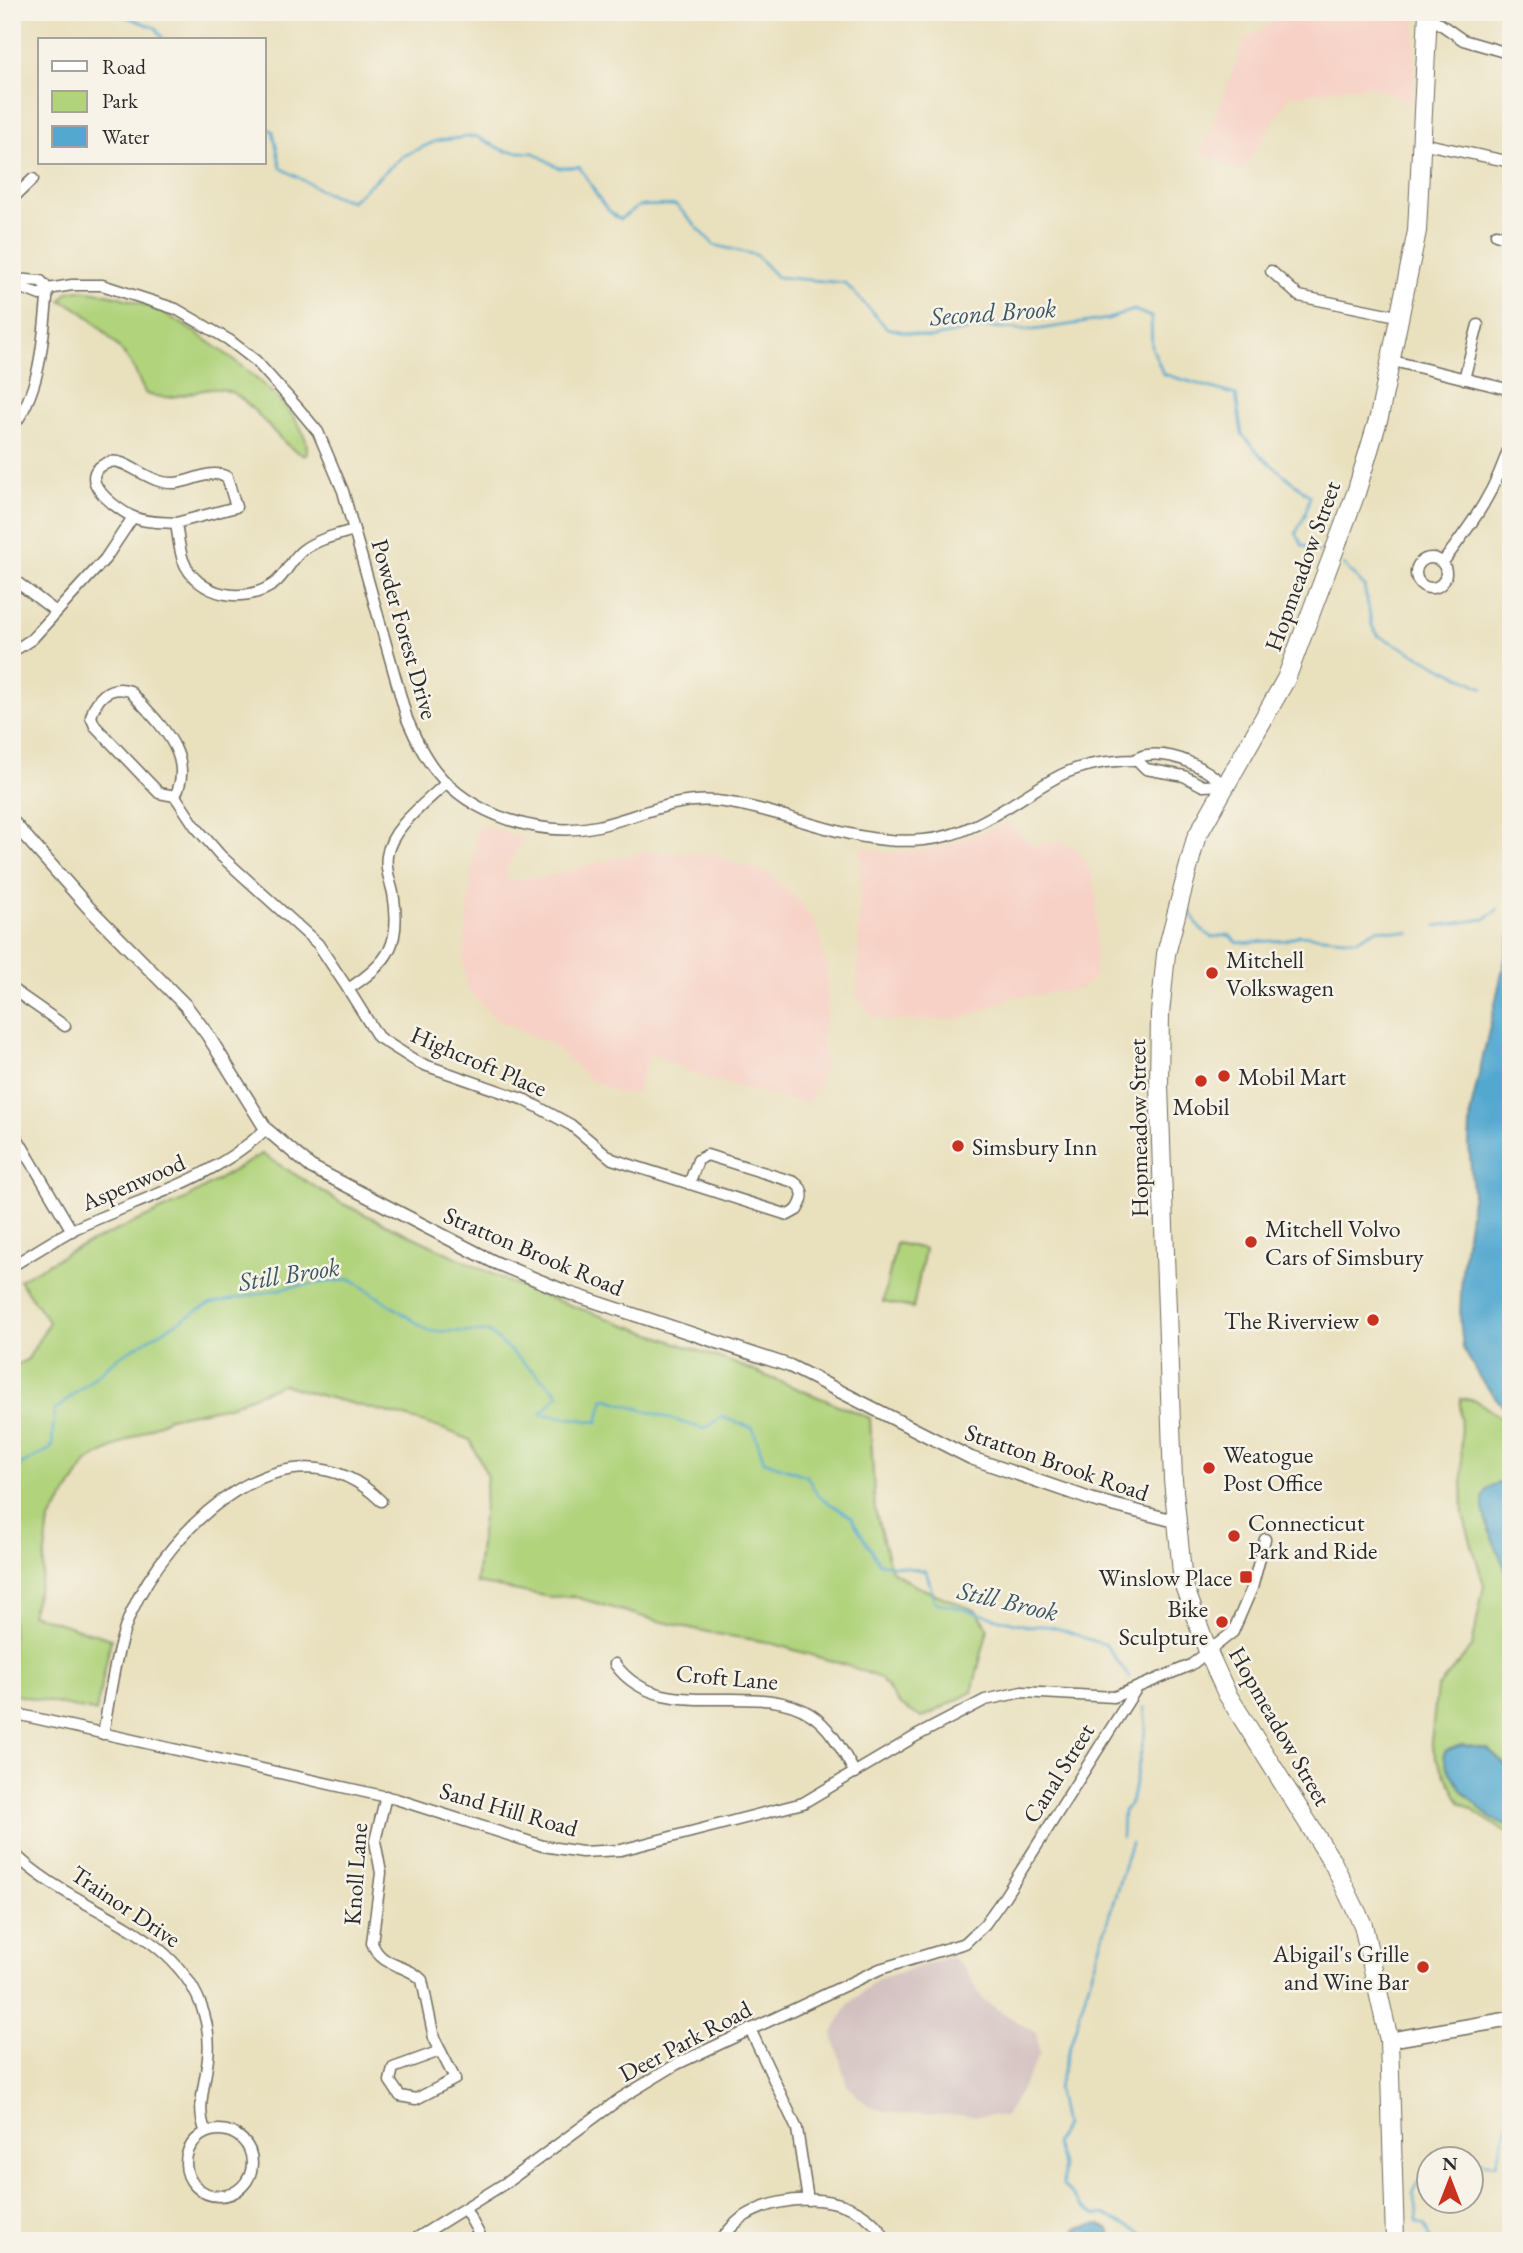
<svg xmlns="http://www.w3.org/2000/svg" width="1523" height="2253" font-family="'EB Garamond',serif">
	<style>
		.built { fill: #f7d1c6 }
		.industrial { fill: #d2bfbf }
		.green { fill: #b0d37c; stroke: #6e7f54; stroke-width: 2 }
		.water { fill: #53a8cf; stroke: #3f6a7d; stroke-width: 2 }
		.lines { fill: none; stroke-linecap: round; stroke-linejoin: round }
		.stream { stroke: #53a8cf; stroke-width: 2.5 }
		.minor-casing { stroke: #6e6a5e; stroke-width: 13 }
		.tertiary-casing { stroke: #6e6a5e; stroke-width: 15 }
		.secondary-casing { stroke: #6e6a5e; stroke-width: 17 }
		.trunk-casing { stroke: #6e6a5e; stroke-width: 20 }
		.minor { stroke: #fff; stroke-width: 10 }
		.tertiary { stroke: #fff; stroke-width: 12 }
		.secondary { stroke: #fff; stroke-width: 14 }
		.trunk { stroke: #fff; stroke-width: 18 }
		.poi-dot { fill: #c8321e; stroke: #f7f3e8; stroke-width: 2.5 }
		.labels { text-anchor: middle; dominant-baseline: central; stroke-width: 5; stroke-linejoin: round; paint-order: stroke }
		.street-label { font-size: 24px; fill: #2b2b2b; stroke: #f7f3e8 }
		.poi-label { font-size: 24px; fill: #2b2b2b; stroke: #f7f3e8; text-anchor: start }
		.water-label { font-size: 26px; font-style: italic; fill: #395764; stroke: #f7f3e8 }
	</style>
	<rect width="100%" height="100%" fill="#f7f3e8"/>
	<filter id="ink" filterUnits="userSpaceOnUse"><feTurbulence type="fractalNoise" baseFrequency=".0143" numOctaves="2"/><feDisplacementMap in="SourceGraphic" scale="14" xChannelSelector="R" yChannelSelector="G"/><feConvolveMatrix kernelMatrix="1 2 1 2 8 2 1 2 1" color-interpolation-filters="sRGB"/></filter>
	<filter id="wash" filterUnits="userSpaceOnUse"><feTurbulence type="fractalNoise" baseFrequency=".00686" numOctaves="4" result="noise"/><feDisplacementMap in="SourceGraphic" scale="28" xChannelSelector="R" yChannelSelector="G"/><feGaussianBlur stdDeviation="1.57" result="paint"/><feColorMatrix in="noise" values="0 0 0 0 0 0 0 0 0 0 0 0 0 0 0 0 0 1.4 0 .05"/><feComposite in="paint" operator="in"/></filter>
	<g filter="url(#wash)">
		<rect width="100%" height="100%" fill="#e9e0bd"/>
		<g class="built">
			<polygon points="1290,12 1394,12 1416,21 1413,103 1367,85 1289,96 1243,171 1201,154 1245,39"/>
			<polygon points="1008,823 1032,845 1063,841 1078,851 1091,873 1097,898 1095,976 1081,989 1015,997 961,1019 888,1021 872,1017 857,998 861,847 886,853 923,850 947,845"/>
			<polygon points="477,824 524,838 506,867 507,880 550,877 590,864 647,852 711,854 772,875 800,902 818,929 827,970 828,1004 821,1042 825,1065 818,1088 808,1102 783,1099 699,1076 650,1053 637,1093 619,1093 590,1080 554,1046 494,1018 468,989 463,963"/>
		</g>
		<polygon class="industrial" points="950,1957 962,1965 984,2001 1036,2033 1040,2054 1022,2089 1005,2116 898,2114 870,2107 847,2086 833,2034 838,2023 848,2005 878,1979"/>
		<g class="green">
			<path d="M 78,290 C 113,292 151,305 181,323 C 211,342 318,415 306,455 C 284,453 255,403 231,392 C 201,380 182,406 146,394 C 139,383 136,369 128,359 C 112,339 85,307 61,301 L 68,292 Z"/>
			<path d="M 262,1154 L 343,1204 L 522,1288 L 739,1365 L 870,1418 L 875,1510 L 891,1570 L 916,1586 L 977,1611 L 988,1629 L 972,1692 L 922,1718 L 899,1704 L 880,1678 L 852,1667 L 767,1642 L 717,1634 L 654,1620 L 572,1596 L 550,1597 L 476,1583 L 487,1475 L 470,1440 C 410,1413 344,1405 282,1384 L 229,1406 L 169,1418 L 88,1461 L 49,1521 L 42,1577 L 31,1614 L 111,1639 L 96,1712 L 12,1694 L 12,1367 L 28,1359 L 49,1322 L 19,1280 L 71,1251 L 178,1203 Z"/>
			<polygon points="896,1243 925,1249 913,1308 883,1302"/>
			<polygon points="1460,1398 1477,1401 1511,1425 1511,1485 1508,1484 1485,1519 1507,1574 1506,1627 1511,1646 1511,1771 1488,1749 1461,1745 1446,1764 1464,1793 1490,1818 1511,1828 1511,1836 1460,1802 1436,1758 1431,1742 1437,1688 1472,1647 1484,1585 1463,1515"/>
		</g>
		<g class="water">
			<polygon points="1511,933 1511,1416 1481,1380 1463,1348 1460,1317 1462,1270 1473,1193 1469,1145 1471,1110"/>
			<path d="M 1499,1483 L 1511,1485 L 1511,1646 C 1504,1624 1511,1603 1508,1580 C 1506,1556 1459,1493 1499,1483 Z"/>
			<path d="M 1461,1745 L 1488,1749 L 1511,1771 L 1511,1828 C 1504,1824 1497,1823 1491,1818 C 1476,1807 1440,1770 1445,1751 Z"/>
			<polygon points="1098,2224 1109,2229 1112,2241 1066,2241 1077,2228"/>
		</g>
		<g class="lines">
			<g class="stream">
				<polyline points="114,12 156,28 164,40"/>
				<path d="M 264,127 L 273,131 L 281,168 L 326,193 L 351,201 L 403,156 L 436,141 L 475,136 L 505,151 L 534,153 L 559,168 L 579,167 C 593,184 600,209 620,219 L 639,206 L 676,205 L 714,245 L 756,255 L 777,277 L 845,283 L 887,328 L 930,338 L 985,327 L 1034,330 L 1108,319 L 1134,310 L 1151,317 L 1152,347 L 1163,374 L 1236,395 L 1242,434 L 1261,456 L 1310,496 L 1305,515 L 1296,533 L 1302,545 L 1319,552"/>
				<polyline points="1344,565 1364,586 1372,626 1379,636 1483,688"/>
				<polyline points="1190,911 1200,929 1212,937 1229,935 1238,943 1286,940 1299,935 1357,940 1377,929 1410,933"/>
				<polyline points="1436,926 1485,919 1498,909"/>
				<path d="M 12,1470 L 52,1448 L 54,1411 L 120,1356 L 207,1305 L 290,1287 L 351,1279 L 429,1331 L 489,1332 L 559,1394 L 541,1414 L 598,1422 L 604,1398 L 704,1429 L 721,1417 L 753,1428 L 764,1461 L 807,1476 L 818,1496 L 851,1517 L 879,1563 L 926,1571 L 935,1602 L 1031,1627 C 1055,1621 1081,1640 1105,1644 L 1129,1677"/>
				<polyline points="1122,1837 1123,1811 1131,1803 1146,1727 1144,1707"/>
				<polyline points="1131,1843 1057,2089 1064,2125 1055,2143 1063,2167 1063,2186 1082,2206 1096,2215 1104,2214 1157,2241"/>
				<polyline points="1511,2084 1511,2096"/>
				<polyline points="1454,2158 1463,2158"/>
				<path d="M 1470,2160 L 1496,2164 C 1497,2153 1508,2127 1511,2114"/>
				<polyline points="1428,2173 1428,2178 1420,2180 1413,2193 1418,2212 1416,2222 1424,2225 1431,2241"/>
				<polyline points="1411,2239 1415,2241"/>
				<polyline points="1379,2241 1380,2241"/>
			</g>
		</g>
	</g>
	<g filter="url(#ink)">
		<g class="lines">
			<defs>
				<g id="minor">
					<polyline points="1426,14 1463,40 1511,54"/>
					<polyline points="1421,143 1511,162"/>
					<polyline points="12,199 33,179"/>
					<polyline points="1496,234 1511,239"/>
					<polyline points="1271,271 1299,296 1402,317"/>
					<polyline points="12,279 41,281 48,289"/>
					<path d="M 12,290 L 25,289 L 40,295 L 48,289 L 72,285 L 102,285 L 176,309 L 229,340 L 256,361 L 298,408 L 318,432 L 343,491 L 407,719 C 415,737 423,755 435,770 C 471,816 542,838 598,826 C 637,817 675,797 716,801 C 787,809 851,847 923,840 C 976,836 1016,798 1061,775 C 1084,764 1107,761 1133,760 C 1138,759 1142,755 1147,755 C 1175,752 1205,767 1224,785"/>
					<polyline points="1393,361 1511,390"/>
					<polyline points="1464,379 1478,325"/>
					<path d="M 12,428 C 42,389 43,337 48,289"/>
					<path d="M 176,523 C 162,522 146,523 133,517 C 116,509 70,475 110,462 C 125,457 149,485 175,483 C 192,482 211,468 227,477 L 236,507 L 176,523 C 178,535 179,549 183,560 C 197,597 246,605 275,583 C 286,574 292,558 303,550 C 318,539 337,535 354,530"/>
					<circle cx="1431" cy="573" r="15"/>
					<path d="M 1443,562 C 1474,521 1496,491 1511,441"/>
					<polyline points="12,585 18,583 55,611"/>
					<polyline points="12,647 18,648 32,639 105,559 133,517"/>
					<polyline points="1137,760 1146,769 1184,776 1203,786 1224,785"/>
					<path d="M 175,796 C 197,754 155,720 130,691 C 109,684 96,698 91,717 L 95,726 L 159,793 L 175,796 L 195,826 L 221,856 L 318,944 L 348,989 C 389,963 402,943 393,893 C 390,880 385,869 387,856 C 391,827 427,802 447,782"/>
					<polyline points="12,989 65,1026"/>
					<path d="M 348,989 L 378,1037 L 419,1063 L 525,1100 L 571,1125 L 612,1159 L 788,1215 L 797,1210 C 804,1199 806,1190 794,1182 L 707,1155 L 698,1160 L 689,1184"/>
					<polyline points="12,1129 72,1231"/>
					<path d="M 12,1266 C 32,1254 52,1241 72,1230 C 140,1198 210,1182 266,1129"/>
					<path d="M 615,1664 C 660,1727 755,1678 810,1714 C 831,1727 843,1752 855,1773"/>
					<polyline points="12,1713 396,1799 543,1846 582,1852 621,1850 803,1803 916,1736 985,1700 1022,1692 1114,1697 1191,1665 1233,1632 1252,1588 1265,1539"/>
					<path d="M 103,1734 C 110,1696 115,1651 130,1615 C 168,1528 289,1410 381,1501"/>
					<path d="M 386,1796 L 375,1841 L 381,1873 L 372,1943 C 382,1969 406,1963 422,1980 L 434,2038 L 455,2079 L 416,2099 L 400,2096 L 390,2081 L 393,2068 L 440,2051"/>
					<path d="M 12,1851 C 67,1910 170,1924 201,2005 C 207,2021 210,2041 208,2058 C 206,2082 195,2109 206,2132"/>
					<polyline points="750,2029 797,2129 808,2200"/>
					<circle cx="219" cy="2163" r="33"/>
					<polyline points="465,2209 483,2241"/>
					<polyline points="412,2241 507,2182 621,2098 677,2064 880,1969 965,1943 985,1924 1005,1896 1136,1689"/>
					<path d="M 720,2241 C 726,2233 734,2224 742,2218 C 783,2190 863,2191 886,2241"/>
				</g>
				<polyline id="tertiary" points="12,821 88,907 185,1005 207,1034 266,1129 311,1167 494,1262 569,1293 790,1366 971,1458 1093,1500 1175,1521"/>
				<polyline id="secondary" points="1389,2040 1511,2019"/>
				<polyline id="trunk" points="1395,2241 1389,2040 1363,1925 1333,1863 1227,1694 1209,1654 1183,1583 1173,1480 1159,1085 1160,1014 1166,954 1196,838 1286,679 1356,493 1379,417 1417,231 1428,12"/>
			</defs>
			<use href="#minor" class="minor-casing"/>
			<use href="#tertiary" class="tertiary-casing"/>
			<use href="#secondary" class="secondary-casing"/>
			<use href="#trunk" class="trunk-casing"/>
			<use href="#minor" class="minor"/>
			<use href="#tertiary" class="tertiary"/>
			<use href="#secondary" class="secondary"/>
			<use href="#trunk" class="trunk"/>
		</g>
	</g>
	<g class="poi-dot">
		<circle cx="1212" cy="973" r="7"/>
		<circle cx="1224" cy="1076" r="7"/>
		<circle cx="1201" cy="1081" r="7"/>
		<circle cx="958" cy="1146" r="7"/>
		<circle cx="1251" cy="1242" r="7"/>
		<circle cx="1373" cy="1320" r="7"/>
		<circle cx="1209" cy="1468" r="7"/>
		<circle cx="1234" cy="1536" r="7"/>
		<rect x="1239" y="1570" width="14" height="14" rx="3.5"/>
		<circle cx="1222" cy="1622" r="7"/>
		<circle cx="1423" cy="1967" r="7"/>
	</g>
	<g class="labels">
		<g class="street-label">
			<text transform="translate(1302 566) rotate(-70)">Hopmeadow Street</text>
			<text transform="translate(405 629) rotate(74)">Powder Forest Drive</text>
			<text transform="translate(479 1061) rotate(23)">Highcroft Place</text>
			<text transform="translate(1138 1128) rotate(-91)">Hopmeadow Street</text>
			<text transform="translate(133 1182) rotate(-23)">Aspenwood</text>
			<text transform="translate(534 1251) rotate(23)">Stratton Brook Road</text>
			<text transform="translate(1057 1462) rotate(19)">Stratton Brook Road</text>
			<text transform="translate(727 1677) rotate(5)">Croft Lane</text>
			<text transform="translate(1280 1726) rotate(60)">Hopmeadow Street</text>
			<text transform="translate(1058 1773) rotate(-58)">Canal Street</text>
			<text transform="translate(509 1809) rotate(16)">Sand Hill Road</text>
			<text transform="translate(355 1874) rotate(-86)">Knoll Lane</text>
			<text transform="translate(126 1906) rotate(34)">Trainor Drive</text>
			<text transform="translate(685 2041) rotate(-28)">Deer Park Road</text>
		</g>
		<g class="poi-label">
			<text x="1226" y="959">Mitchell<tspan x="1226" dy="28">Volkswagen</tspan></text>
			<text x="1238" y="1076">Mobil Mart</text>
			<text x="1201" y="1106" text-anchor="middle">Mobil</text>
			<text x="972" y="1146">Simsbury Inn</text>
			<text x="1265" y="1228">Mitchell Volvo<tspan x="1265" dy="28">Cars of Simsbury</tspan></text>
			<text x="1359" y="1320" text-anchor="end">The Riverview</text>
			<text x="1223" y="1454">Weatogue<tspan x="1223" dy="28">Post Office</tspan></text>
			<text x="1248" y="1522">Connecticut<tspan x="1248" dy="28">Park and Ride</tspan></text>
			<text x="1232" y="1577" text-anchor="end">Winslow Place</text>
			<text x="1208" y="1608" text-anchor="end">Bike<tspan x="1208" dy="28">Sculpture</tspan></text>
			<text x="1409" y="1953" text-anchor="end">Abigail's Grille<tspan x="1409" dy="28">and Wine Bar</tspan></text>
		</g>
		<g class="water-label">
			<text transform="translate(993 312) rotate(-4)">Second Brook</text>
			<text transform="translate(289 1274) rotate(-9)">Still Brook</text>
			<text transform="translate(1008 1601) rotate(13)">Still Brook</text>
		</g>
	</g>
	<rect width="1523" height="2253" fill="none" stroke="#f7f3e8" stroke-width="42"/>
	<rect x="38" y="38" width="228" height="126" fill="#f7f3e8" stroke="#a5a39c" stroke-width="2"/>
	<rect x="52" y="61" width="35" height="10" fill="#ffffff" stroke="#a5a39c" stroke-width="2"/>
	<text x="102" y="74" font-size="21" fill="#2b2b2b">Road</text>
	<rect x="52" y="91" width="35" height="21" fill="#b0d37c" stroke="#a5a39c" stroke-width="2"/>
	<text x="102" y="108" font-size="21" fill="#2b2b2b">Park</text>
	<rect x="52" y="126" width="35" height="21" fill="#53a8cf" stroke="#a5a39c" stroke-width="2"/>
	<text x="102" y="144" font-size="21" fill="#2b2b2b">Water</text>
	<g transform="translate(1450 2180)"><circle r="33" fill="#f7f3e8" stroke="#a5a39c" stroke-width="2"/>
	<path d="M0-5L12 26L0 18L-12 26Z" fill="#c8321e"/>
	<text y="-10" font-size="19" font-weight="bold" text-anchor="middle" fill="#2b2b2b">N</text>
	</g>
</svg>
